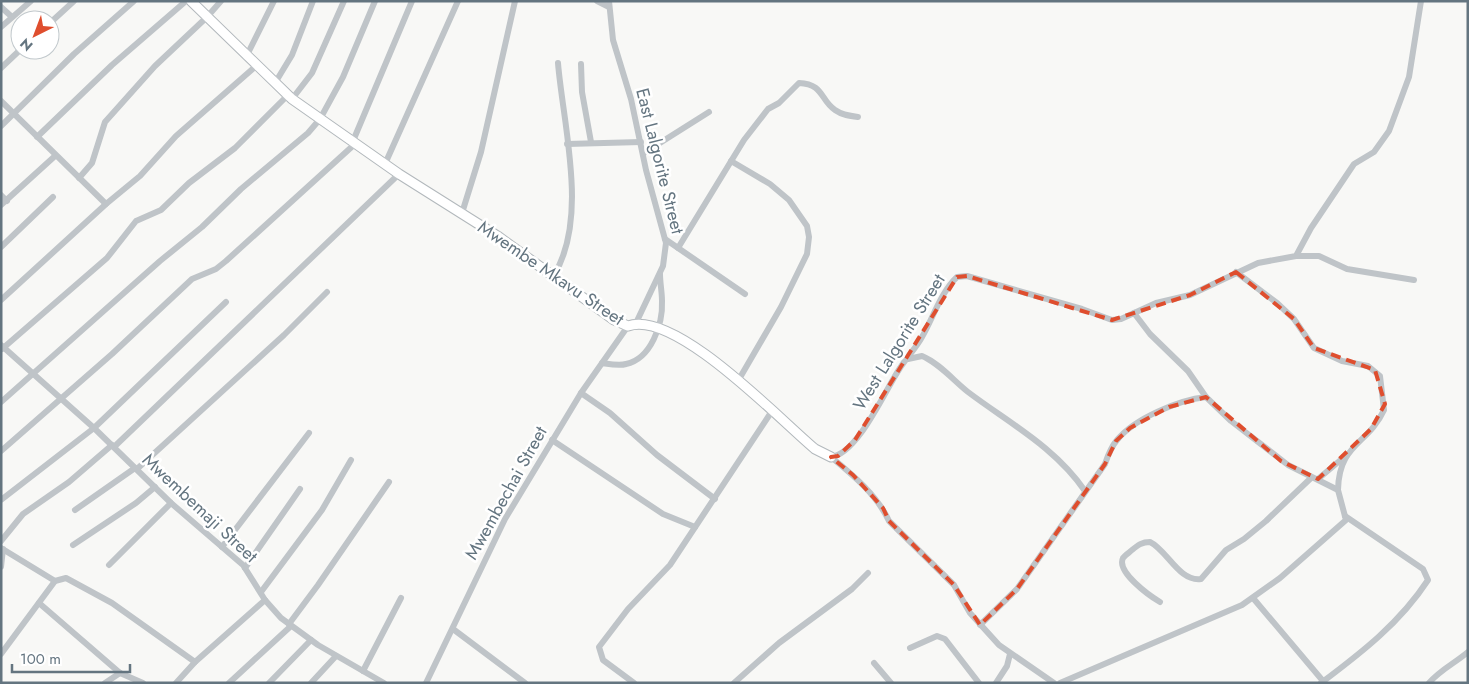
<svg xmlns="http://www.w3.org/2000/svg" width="1469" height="684" font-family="Jost,sans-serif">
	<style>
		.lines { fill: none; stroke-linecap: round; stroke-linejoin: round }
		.secondary-casing { stroke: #b2b8bc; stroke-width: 11 }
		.street { stroke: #bfc4c8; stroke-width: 6 }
		.secondary { stroke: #fff; stroke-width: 9 }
		.marked { fill: none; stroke: #df4e2e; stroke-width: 4; stroke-dasharray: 10 6; stroke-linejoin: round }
		.labels { text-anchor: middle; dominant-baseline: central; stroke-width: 5; stroke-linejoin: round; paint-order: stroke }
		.street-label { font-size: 18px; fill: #647580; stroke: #fff }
	</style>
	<rect width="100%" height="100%" fill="#f8f8f6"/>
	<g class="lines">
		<defs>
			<path id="secondary" d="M 191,1 L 292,99 L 399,174 L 499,237 L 614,320 L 628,326 C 675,309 779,419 815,449 L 831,457"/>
		</defs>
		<use href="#secondary" class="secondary-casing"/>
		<g class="street">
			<polyline points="597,1 609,7"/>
			<polyline points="609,1 613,40 631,99 646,170 666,243 663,266 636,323"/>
			<polyline points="1,7 12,17"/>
			<polyline points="50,23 74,1"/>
			<polyline points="1,27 31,1"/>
			<polyline points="246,57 274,1"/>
			<polyline points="581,64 582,92 591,142"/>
			<polyline points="1,68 20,50"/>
			<polyline points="275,83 292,55 313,1"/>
			<polyline points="292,99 312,73 344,1"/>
			<polyline points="1,101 106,204"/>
			<polyline points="1,126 74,54 134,1"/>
			<polyline points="37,137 112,65 186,1"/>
			<polyline points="353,141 412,1"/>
			<polyline points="567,144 641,142"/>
			<polyline points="644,153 709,112"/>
			<polyline points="731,161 770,184 789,200 807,226 809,237 807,254 781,307 738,381"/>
			<polyline points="385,164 458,1"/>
			<polyline points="79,178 92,163 105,122 155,66 207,17 221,1"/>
			<polyline points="1,195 7,201"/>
			<polyline points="1,205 55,156"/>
			<polyline points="462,213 481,152 515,1"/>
			<polyline points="665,239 745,294"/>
			<polyline points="1,247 53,197"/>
			<path d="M 678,248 L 744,140 L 768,109 L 779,103 L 799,83 C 824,84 820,100 835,110 C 842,115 850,116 858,117"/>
			<polyline points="1296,256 1319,256 1347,269 1414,280"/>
			<path d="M 1236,272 L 1277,303 L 1294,319 L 1314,348 L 1342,361 L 1368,366 L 1380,376 L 1384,410 C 1368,445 1339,443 1338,490"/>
			<path d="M 554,275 C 589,218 563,125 558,63"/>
			<polyline points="1,300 106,204 140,176 176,136 256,66"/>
			<polyline points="1,345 94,428 171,503 243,565 265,600 281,618 318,645 384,683"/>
			<polyline points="2,349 107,258 136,221 161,210 189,183 235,148 288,95"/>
			<path d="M 908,359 L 922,356 C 939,363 954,381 968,392 C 1009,423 1055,447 1085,491"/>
			<path d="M 602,363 C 609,364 619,366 626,364 C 651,359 663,324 662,301 C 662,292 660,283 660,274"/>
			<polyline points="581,393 610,413 657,455 715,499"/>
			<polyline points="1,402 160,261 202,227 241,189 308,133 320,119 343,77 375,1"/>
			<polyline points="552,440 663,514 695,527"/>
			<polyline points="114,447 399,174"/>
			<polyline points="1,451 112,354 192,279 216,269 226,261 356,143"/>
			<path d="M 831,457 C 858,454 885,390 900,368 C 907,357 916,348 922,337 C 933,318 941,292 957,277 L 967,276 L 1082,309 L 1112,320 L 1121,319 L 1156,303 L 1190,295 L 1258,263 L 1296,256 L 1311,228 L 1354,164 L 1374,152 L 1389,131 L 1409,77 L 1421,1"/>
			<path d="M 831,457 C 853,475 877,495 889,521 L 954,585 L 970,613 L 999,645 L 1054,683"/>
			<polyline points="137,469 284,335 327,292"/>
			<polyline points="1318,479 1343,458"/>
			<polyline points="1,500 94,428 226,302"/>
			<polyline points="75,510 135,468"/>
			<polyline points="1,541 23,514 69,482 112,445"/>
			<polyline points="73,545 136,503 155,487"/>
			<polyline points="222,547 309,433"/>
			<polyline points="1,548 55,581"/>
			<polyline points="109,565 171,503"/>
			<polyline points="1,567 3,549"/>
			<polyline points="245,568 300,489"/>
			<polyline points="261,592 322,510 351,460"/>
			<polyline points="1253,598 1323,681"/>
			<path d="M 1160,602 C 1150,596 1116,572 1123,558 C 1125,555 1130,552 1132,550 C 1138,545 1142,542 1150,542 C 1167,550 1179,582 1201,579 L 1226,550 L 1244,539 L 1266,521 L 1311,478"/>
			<polyline points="39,603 120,673 143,683"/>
			<polyline points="289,624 318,585 389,482"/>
			<path d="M 980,625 L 1017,589 L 1105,464 C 1108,455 1111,447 1117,440 C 1135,418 1179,400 1206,397"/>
			<polyline points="453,629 525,683"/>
			<polyline points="910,648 937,636 945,639 979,683"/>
			<polyline points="1,654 55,581 66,578 112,603 195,662"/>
			<polyline points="874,663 891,683"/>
			<polyline points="363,671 401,598"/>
			<polyline points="105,683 120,673"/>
			<polyline points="176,683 195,662 265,600"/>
			<polyline points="229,683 291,626"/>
			<polyline points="269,683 311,640"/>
			<polyline points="311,683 336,656"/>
			<polyline points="426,683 505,519 581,393 628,326"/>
			<polyline points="634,683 603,660 599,647 628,609 670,565 772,411"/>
			<polyline points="734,683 779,643 852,589 868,573"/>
			<polyline points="996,683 1007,666 1010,654"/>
			<polyline points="1060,683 1242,605 1280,578 1346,520 1338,490 1288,465 1231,421 1206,397 1188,371 1150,334 1134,313"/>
			<path d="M 1321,683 C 1361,653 1400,623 1428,580 L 1423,569 L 1345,516"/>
			<path d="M 1429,683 C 1440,670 1455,663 1468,652"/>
		</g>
		<use href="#secondary" class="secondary"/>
	</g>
	<path class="marked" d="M 1236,272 L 1294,319 L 1314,348 L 1375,370 L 1385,404 L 1371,429 L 1318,479 L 1281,461 L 1206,397 L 1169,407 L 1130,428 L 1116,441 L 1105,464 L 1017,589 L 980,625 L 954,585 L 889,521 L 883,508 L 853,475 L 831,457 L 838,456 L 855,440 L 957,277 L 967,276 L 1112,320 L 1190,295 Z"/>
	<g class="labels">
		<g class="street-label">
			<text transform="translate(660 161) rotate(76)">East Lalgorite Street</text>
			<text transform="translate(551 273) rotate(34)">Mwembe Mkavu Street</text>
			<text transform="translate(899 342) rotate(-58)">West Lalgorite Street</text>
			<text transform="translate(506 493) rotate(-61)">Mwembechai Street</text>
			<text transform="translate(200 508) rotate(43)">Mwembemaji Street</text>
		</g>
	</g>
	<rect width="1469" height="684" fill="none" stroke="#647580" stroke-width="5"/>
	<g transform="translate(35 35) rotate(222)"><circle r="24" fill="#ffffff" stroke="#c1c8cc"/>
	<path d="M0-4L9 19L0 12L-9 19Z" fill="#df4e2e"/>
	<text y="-8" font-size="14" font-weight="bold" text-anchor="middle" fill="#647580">N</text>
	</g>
	<path d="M12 664v8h118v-8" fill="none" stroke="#647580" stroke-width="2.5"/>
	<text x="20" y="664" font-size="15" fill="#647580" stroke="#ffffff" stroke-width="4" paint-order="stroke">100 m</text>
</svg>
